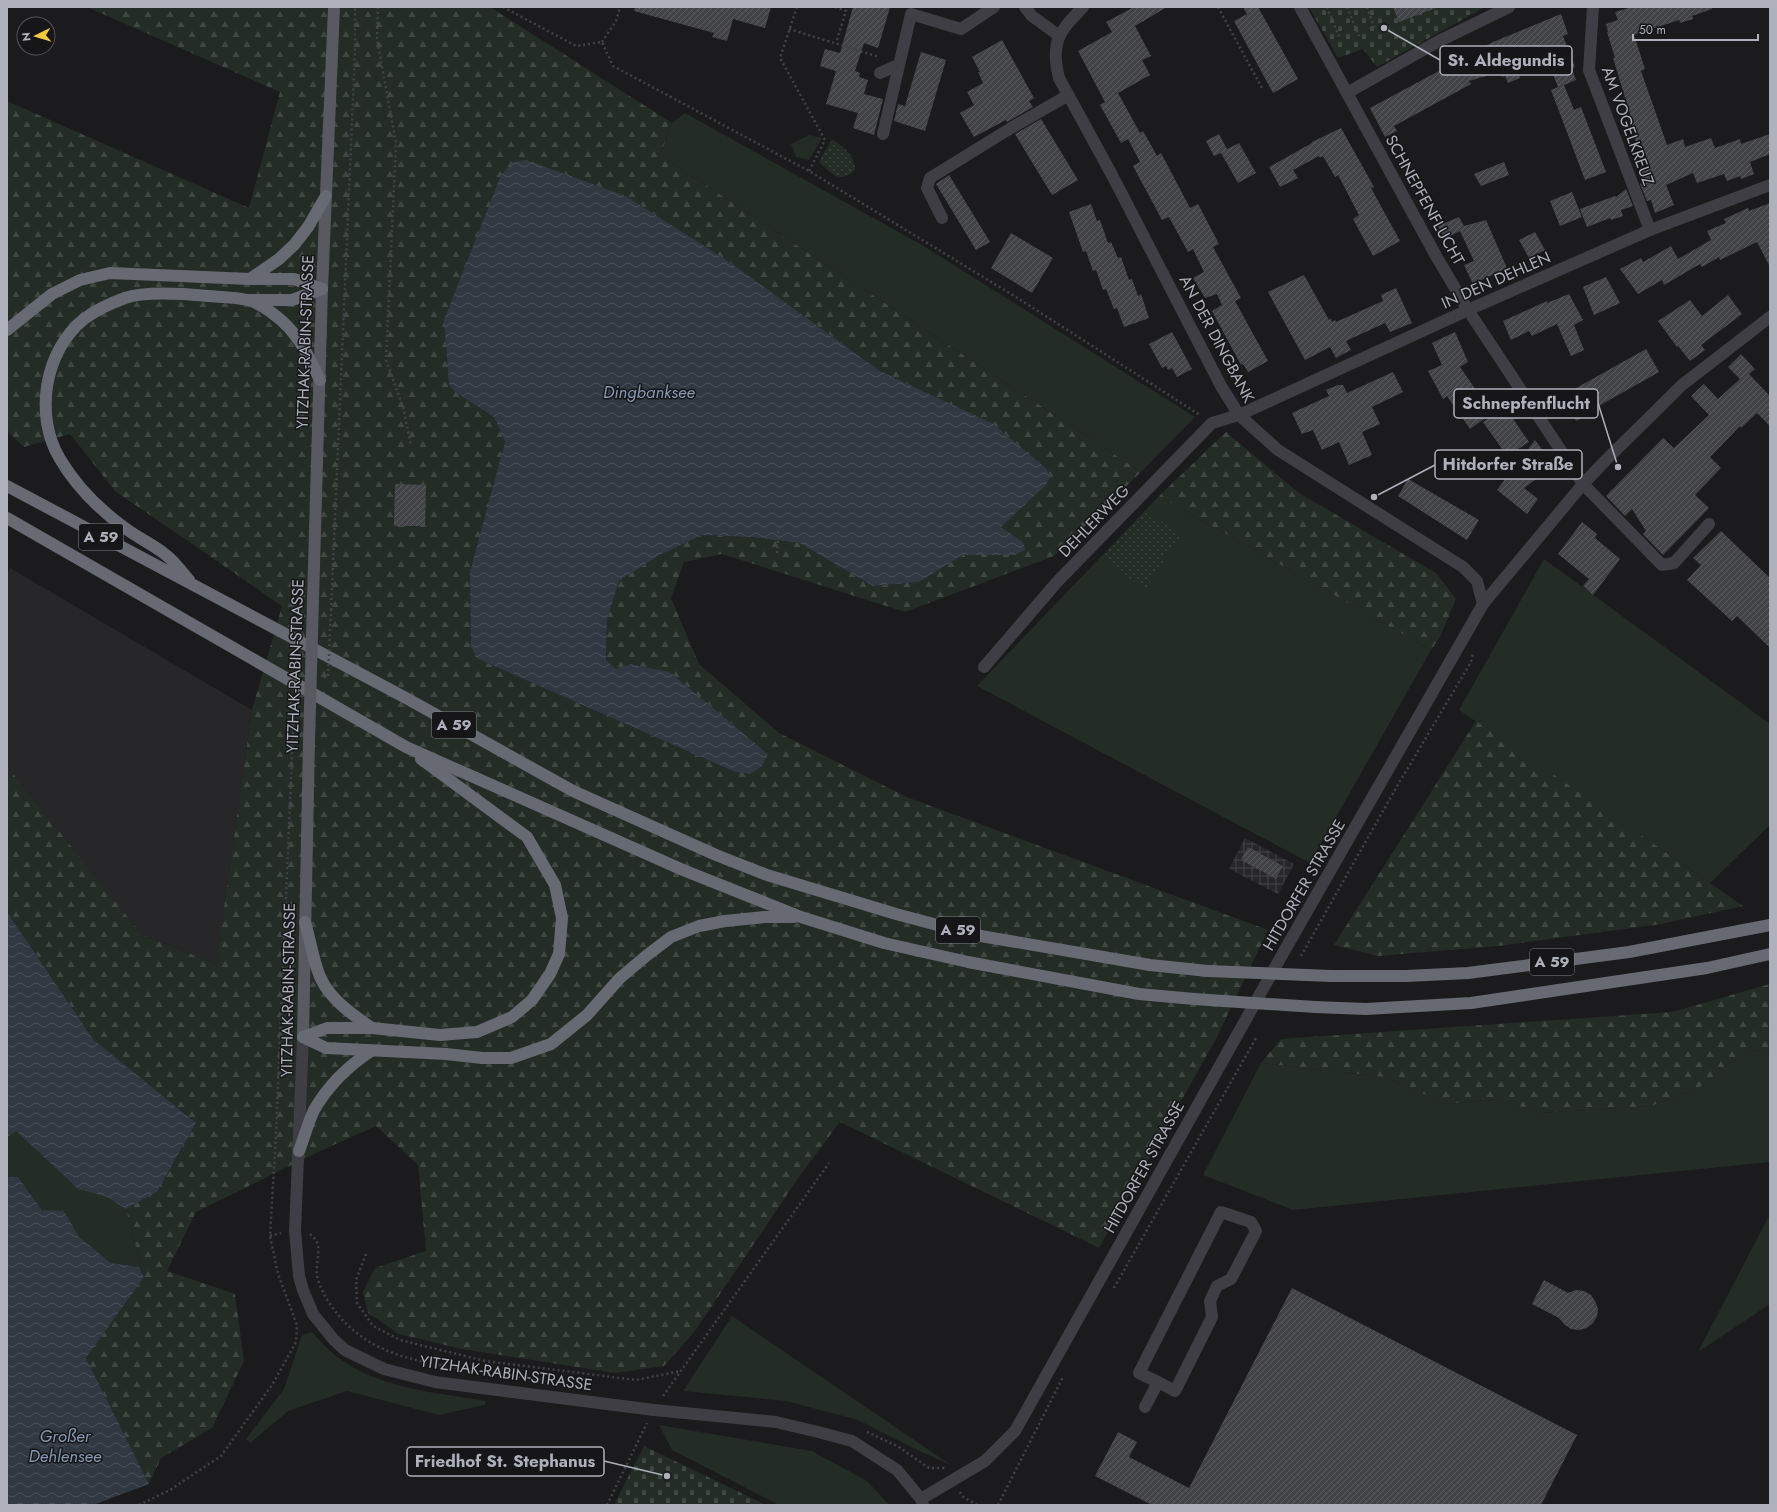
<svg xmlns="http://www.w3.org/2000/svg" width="1777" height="1512" font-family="Jost,sans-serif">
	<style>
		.built { fill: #27272a }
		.industrial { fill: url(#industrial-grid) }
		.grass { fill: #232c25 }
		.forest { fill: url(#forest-firs); fill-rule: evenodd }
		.cemetery { fill: url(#cemetery-stones) }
		.park { fill: url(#park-dots) }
		.water { fill: url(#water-waves) }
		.building { fill: url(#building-hatch) }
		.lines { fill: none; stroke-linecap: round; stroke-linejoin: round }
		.path { stroke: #424349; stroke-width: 2.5; stroke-dasharray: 2 3; stroke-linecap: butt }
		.minor { stroke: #3e3e44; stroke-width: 12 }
		.major { stroke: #585961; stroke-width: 12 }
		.highway { stroke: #686a73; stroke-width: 12 }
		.path-bridge { stroke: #424349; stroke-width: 2.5; stroke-dasharray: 2 3; stroke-linecap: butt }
		.major-bridge { stroke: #585961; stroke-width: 12 }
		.highway-bridge { stroke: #686a73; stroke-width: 12 }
		.labels { text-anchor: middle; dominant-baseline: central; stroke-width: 3; stroke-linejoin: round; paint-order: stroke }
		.shield { fill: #161618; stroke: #80828b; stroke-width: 1 }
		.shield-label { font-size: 15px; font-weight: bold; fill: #aeb0bc }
		.street-label { font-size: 16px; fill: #aeb0bc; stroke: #161618 }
		.water-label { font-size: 17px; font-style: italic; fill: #869ab6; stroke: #161618 }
		.leader { fill: none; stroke: #aeb0bc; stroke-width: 1.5 }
		.callout-dot { fill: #aeb0bc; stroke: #161618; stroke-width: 1.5 }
		.callout { fill: #161618; stroke: #aeb0bc; stroke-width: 1.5 }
		.callout-label { font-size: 17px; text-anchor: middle; font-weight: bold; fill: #aeb0bc }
	</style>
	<defs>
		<pattern id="industrial-grid" width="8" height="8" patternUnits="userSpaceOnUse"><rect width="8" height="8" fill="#27272a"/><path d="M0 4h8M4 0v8" fill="none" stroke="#444447"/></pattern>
		<pattern id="forest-firs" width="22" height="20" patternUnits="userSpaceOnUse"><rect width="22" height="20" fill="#232c25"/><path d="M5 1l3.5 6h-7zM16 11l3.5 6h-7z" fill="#404843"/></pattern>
		<pattern id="cemetery-stones" width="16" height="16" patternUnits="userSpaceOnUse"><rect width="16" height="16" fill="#232c25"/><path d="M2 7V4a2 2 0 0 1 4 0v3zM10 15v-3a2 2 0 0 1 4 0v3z" fill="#404843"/></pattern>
		<pattern id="park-dots" width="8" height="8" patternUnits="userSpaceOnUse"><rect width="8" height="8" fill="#232c25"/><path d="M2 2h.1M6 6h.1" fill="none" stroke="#404843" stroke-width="1.8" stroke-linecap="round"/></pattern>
		<pattern id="water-waves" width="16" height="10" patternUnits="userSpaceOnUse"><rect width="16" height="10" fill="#303842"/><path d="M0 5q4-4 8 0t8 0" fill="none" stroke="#4b525b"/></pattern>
		<pattern id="building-hatch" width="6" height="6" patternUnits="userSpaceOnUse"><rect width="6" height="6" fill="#424347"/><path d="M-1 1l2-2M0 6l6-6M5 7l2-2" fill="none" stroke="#5b5c60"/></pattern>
	</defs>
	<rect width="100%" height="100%" fill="#1b1b1d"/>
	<polygon class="built" points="10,568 252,710 216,964 142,935 7,766 7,574"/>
	<polygon class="industrial" points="1245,838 1294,864 1278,894 1229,869"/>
	<g class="grass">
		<polygon points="685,113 922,245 1195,417 1141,472 660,155 672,123"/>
		<polygon points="809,135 822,138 809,160 796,157 791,144"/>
		<polygon points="1159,496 1431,650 1310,863 977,686"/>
		<polygon points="1544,559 1770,724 1770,825 1710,883 1459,710"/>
		<polygon points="1770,1048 1770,1162 1293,1210 1203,1175 1261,1063 1385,1077 1447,1104 1498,1099 1540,1113 1651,1106 1700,1087 1741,1054"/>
		<polygon points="16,1131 78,1189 107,1197 126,1209 144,1277 139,1267 111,1263 79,1237 64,1212 42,1210 18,1177 7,1177 7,1138"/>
		<polygon points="1770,1214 1770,1304 1698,1352"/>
		<polygon points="732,1316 951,1465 917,1450 858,1420 786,1401 683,1391"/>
		<path d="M 312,1332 C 320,1340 327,1349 336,1356 C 379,1389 434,1392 485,1401 L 485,1405 L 439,1415 L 347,1391 L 288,1411 L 250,1443 L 246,1439 L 284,1389 L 302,1335 Z"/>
		<polygon points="659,1425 812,1451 867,1481 889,1505 779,1505 672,1450"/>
	</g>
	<g class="forest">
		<path d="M 87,7 L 490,7 L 672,123 L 660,155 L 1141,472 L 1054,556 L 905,612 L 722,554 L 684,562 L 671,598 L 699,664 L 779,733 L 909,798 L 1268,930 L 1217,1037 L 1099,1248 L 840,1122 L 801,1174 L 695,1331 L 664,1366 L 615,1373 L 462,1349 L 399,1334 L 368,1313 L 363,1292 L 375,1268 L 426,1251 L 418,1165 L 376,1126 L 316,1153 L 196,1212 L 167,1271 L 235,1294 L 244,1361 L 212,1428 L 161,1458 L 149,1484 L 86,1358 L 144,1277 L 126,1209 L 157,1192 L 196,1123 L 93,1039 L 7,912 L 7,766 L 142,935 L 216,964 L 252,710 L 282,606 L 115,491 L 70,434 L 24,447 L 7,431 L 7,101 L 249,208 L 280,92 ZM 626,196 L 731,263 L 880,371 L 992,423 L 1046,468 L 1051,477 L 1045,486 L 1001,527 L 1023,542 L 1015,555 L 963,555 L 919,582 L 873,586 L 799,543 L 751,537 L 702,535 L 658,556 L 619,581 L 607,620 L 606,660 L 616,669 L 630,664 L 670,672 L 768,754 L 749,774 L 735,772 L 478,659 L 495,484 L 505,442 L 494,417 Z"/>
		<polygon points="1226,432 1299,493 1436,573 1456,599 1440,637 1431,650 1159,496"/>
		<polygon points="1476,721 1710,883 1743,906 1661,924 1498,946 1378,956 1334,945"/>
		<polygon points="1770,984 1770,1048 1741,1054 1700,1087 1651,1106 1540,1113 1498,1099 1447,1104 1385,1077 1261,1063 1281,1039 1672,1012"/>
	</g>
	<g class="cemetery">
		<polygon points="1309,7 1485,7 1377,67 1363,49 1338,58"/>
		<polygon points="644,1446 766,1505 614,1505"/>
	</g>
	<g class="park">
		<path d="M 832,139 C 844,148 855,154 855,170 C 838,185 832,173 819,162 Z"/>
		<polygon points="1147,512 1181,534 1145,590 1102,557"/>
	</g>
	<g class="water">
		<polygon points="526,160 626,196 731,263 880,371 992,423 1046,468 1051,477 1045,486 1001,527 1023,542 1025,550 1015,555 963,555 919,582 873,586 799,543 751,537 702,535 658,556 619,581 607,620 606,660 616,669 630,664 670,672 768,754 762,766 750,774 735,772 478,659 471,647 470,572 505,442 494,417 455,392 449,384 444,320 501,175 513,162"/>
		<polygon points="7,912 93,1039 196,1123 157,1192 126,1209 107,1197 78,1189 16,1131 7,1138"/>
		<polygon points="7,1177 18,1177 42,1210 64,1211 79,1237 111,1263 139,1267 144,1277 86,1358 149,1484 93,1505 7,1505"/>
	</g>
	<g class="building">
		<polygon points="635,7 771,7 765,28 733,19 727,41 712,37 714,33 634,11"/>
		<polygon points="853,7 890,7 878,48 864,43 855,71 860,73 859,77 868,80 864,94 883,99 874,135 853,128 858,113 826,104 836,71 820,66 825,49 840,53"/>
		<polygon points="1134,7 1167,7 1135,26 1151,56 1142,60 1150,75 1118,93 1140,133 1143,131 1157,156 1161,153 1190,208 1198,204 1219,244 1213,247 1241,298 1235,301 1268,361 1248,372 1243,364 1241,365 1212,311 1222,305 1217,294 1205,298 1193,278 1204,272 1193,249 1188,252 1169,217 1162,220 1133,166 1140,162 1128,139 1121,143 1100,105 1105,102 1078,51 1112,32 1106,22"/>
		<polygon points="1243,7 1258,7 1298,79 1273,93 1234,21 1247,14"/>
		<polygon points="1393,7 1436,7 1436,8 1399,22"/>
		<polygon points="1632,7 1711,7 1712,9 1692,16 1693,19 1680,23 1679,20 1634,35 1645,69 1641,71 1667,145 1683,139 1685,147 1711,138 1715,148 1740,139 1741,144 1770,134 1770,154 1750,162 1754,174 1741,179 1740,176 1727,181 1724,174 1697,183 1693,173 1666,185 1674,205 1655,213 1651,200 1647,201 1640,184 1644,182 1640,170 1650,167 1640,140 1636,142 1628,118 1631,117 1613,58 1615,58 1607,32 1608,32 1606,24 1618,20 1615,12"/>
		<polygon points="1561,14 1568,34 1563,36 1575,67 1572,69 1576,80 1564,85 1574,110 1581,107 1606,172 1585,180 1551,90 1558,87 1544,52 1514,63 1520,78 1508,83 1505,76 1502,77 1500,72 1469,81 1471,84 1394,126 1397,131 1385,137 1370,108 1493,42"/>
		<polygon points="1002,40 1034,98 1029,101 1033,107 1007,122 1006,120 974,137 960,113 974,105 967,92 983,83 978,72 980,72 972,57"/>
		<polygon points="921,52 946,60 925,131 894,121 898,104 905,106"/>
		<polygon points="1041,119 1078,180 1052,195 1015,134"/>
		<polygon points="1341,128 1374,187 1371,188 1400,241 1373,256 1353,219 1359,215 1338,175 1335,177 1323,156 1320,158 1319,156 1293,170 1298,178 1280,187 1269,167 1312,143 1312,142"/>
		<polygon points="1219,134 1227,149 1239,143 1256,173 1238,183 1221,153 1214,156 1206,141"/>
		<polygon points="1504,162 1509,175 1481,186 1474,174"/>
		<polygon points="949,175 990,242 976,250 936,184"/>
		<polygon points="1626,189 1633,206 1621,210 1623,216 1611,220 1610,218 1587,227 1580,209 1615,196 1616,197"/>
		<polygon points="1572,192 1582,217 1560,226 1550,201"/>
		<polygon points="1770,203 1770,267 1757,242 1720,260 1719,257 1702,267 1700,264 1664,285 1662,280 1638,294 1620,269 1641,258 1643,262 1671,246 1678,259 1711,240 1707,231 1726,223 1724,219 1748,208 1749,211"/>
		<polygon points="1091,204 1097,221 1100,220 1108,243 1111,242 1118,258 1121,257 1129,280 1132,279 1138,296 1141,294 1149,318 1124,327 1117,308 1114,309 1106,289 1103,290 1096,270 1093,271 1086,251 1083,252 1069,212"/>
		<polygon points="1459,217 1464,226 1486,220 1507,268 1473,284 1464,265 1474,261 1460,231 1444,239 1438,226"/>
		<polygon points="1535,232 1545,250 1529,258 1519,240"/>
		<polygon points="1011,233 1053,258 1032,293 991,268"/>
		<polygon points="1304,275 1329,320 1331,319 1332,322 1335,320 1336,322 1383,301 1381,295 1396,288 1412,323 1390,332 1385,323 1346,341 1351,350 1336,358 1330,347 1305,360 1268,292"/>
		<polygon points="1606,277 1620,303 1594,315 1583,287"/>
		<polygon points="1569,294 1583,320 1574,325 1584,350 1571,356 1557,324 1532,336 1529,331 1511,340 1503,321 1547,301 1547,303"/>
		<polygon points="1728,295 1742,314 1701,345 1705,350 1690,361 1678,346 1677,347 1658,321 1690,300 1702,316"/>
		<polygon points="1172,332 1192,369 1177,377 1172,368 1168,370 1166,366 1162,368 1149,344"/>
		<polygon points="1455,332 1468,362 1460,367 1492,413 1470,429 1447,396 1443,399 1428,371 1442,365 1432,343"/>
		<polygon points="1646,349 1659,372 1588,412 1589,414 1576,421 1562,396"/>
		<polygon points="1741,354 1755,369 1749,374 1770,396 1770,426 1757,413 1741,428 1740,426 1710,457 1721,468 1695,495 1709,508 1663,555 1643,534 1646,531 1632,509 1625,516 1606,496 1663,438 1674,448 1709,415 1691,396 1704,384 1718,399 1740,379 1728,367"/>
		<polygon points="1393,372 1403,392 1372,407 1380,424 1362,432 1372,455 1349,465 1339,442 1322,450 1313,430 1302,434 1292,413 1329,396 1326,390 1338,385 1343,385 1347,393"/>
		<polygon points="1505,407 1529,442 1507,456 1483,422"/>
		<polygon points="1535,440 1554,466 1524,488 1538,499 1527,514 1497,490"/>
		<polygon points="1408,479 1479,520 1467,540 1398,496"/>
		<polygon points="395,484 426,485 425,526 394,526"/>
		<polygon points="1582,522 1597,534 1595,538 1620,559 1593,595 1583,586 1589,579 1558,554"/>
		<polygon points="1721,531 1770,578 1770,648 1737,616 1732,621 1687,580 1701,565 1693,558"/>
		<polygon points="1248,847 1283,866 1276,879 1241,860"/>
		<polygon points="1544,1280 1568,1293 1576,1290 1584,1291 1591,1295 1595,1301 1598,1309 1597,1316 1593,1323 1587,1328 1579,1330 1571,1329 1565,1325 1559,1318 1532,1304"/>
		<polygon points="1292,1288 1577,1435 1541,1505 1152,1505 1095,1476 1118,1432 1137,1442 1129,1457 1189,1488"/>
	</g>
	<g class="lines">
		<g class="path">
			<polyline points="378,7 377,39 396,143 386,360 403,407 411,446"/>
			<polyline points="503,7 576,46 602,42 613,66 809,171 1016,297 1200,415"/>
			<polyline points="797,7 780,58 825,140 809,171"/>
			<polyline points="835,7 846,11 836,43"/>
			<polyline points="1218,7 1263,90"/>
			<polyline points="1327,7 1340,39"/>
			<polyline points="1347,7 1359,36"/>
			<polyline points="1367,7 1375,29"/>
			<polyline points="789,29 876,56 877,60"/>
			<polyline points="602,42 616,21 620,7"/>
			<polyline points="777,553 779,523"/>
			<polyline points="331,610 355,52 355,7"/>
			<polyline points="1301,956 1396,788 1471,662 1473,653"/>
			<path d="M 310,1234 C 325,1245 315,1260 317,1276 C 318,1282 322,1290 325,1296 C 357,1351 408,1361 467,1369 C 492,1373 517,1376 543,1380"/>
			<polyline points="270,1236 281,1233"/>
			<polyline points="366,1254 356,1280 357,1303 373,1326 400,1340 485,1361 636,1380 681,1371"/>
			<polyline points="1114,1288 1256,1038"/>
			<polyline points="663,1396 829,1163"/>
			<polyline points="867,1432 899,1447 929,1468 944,1468 945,1469"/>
			<polyline points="960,1492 962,1496 977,1505"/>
			<polyline points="139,1505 170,1490 221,1456 272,1385 296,1342 297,1325 278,1274 270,1236 276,1133 293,731"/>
			<polyline points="607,1505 647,1423"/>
			<polyline points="998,1505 1063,1377"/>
		</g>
		<g class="minor">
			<polyline points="1025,7 1032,16 1058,35"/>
			<path d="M 1083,7 C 1059,32 1050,42 1059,78 L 1112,175 L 1221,386 L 1239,415 L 1278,450 L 1463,567 L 1477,581 L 1483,604"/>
			<polyline points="1300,7 1436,256 1468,310 1583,484 1662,565 1674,563 1709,524"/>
			<polyline points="1593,7 1589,70 1650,230"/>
			<polyline points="880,73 898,65"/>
			<polyline points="1347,93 1437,42 1509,7"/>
			<polyline points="883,134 911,14 961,29 994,7"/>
			<polyline points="942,218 927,188 930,178 1011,128 1067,96"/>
			<polyline points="984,667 1057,582 1212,423 1239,415 1468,310 1650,230 1770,185"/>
			<polyline points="303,1037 295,1231 299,1276 303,1290 313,1314 334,1340 345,1350 384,1369 435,1382 654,1410 776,1422 818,1432 852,1441 897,1470 921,1499 923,1505"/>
			<polyline points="1145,1407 1158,1382 1175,1391 1212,1317 1210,1301 1217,1286 1231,1279 1256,1231 1251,1222 1221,1212 1139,1373 1158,1382"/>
			<polyline points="921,1499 985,1461 1015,1431 1282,955 1483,604 1583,484 1607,459 1682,385 1770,317"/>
		</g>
		<g class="major">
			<polyline points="313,600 322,289 334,7"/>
			<polyline points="303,1037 309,741"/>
		</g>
		<g class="highway">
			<polyline points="250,279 294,279 322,289"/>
			<polyline points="250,300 292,300 322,289"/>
			<polyline points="7,330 52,294 80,280 110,273 250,279 279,259 294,245 308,227 326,196"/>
			<polyline points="7,486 406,698 573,791 716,855 767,875 896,914 975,935 1150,965 1208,971"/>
			<polyline points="7,518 406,747 683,870 801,917 884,943 968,962 1139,994 1194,999"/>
			<path d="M 189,580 C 182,572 175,562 166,555 C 154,545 138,538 125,528 C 100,510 76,486 60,459 C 34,416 44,351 84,319 C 96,310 111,303 125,298 C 145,291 187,294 208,296 C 221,297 235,297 248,300 C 259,303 273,313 282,321 C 300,337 310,359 320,380"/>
			<path d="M 305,922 C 310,939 314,964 321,979 C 331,1000 354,1016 372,1028"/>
			<polyline points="1331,976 1406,976 1468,973 1629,952 1770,925"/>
			<polyline points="1315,1007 1366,1009 1471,1003 1707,968 1770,954"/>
			<polyline points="303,1037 327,1028 372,1028 440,1035 477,1032 512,1017 532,1000 550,974 559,954 562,918 555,885 527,837 421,759"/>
			<polyline points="303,1037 326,1048 446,1054 482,1058 511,1058 551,1044 587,1015 620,978 646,956 671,937 699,926 725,921 765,917 794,917"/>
			<path d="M 299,1151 C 304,1138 308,1123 314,1110 C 328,1086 348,1066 371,1051"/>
		</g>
		<g class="path-bridge">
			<polyline points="324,677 328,677 331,610"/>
			<polyline points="293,731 294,705"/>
		</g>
		<polyline class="major-bridge" points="309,741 313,600"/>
		<g class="highway-bridge">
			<polyline points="1208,971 1331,976"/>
			<polyline points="1194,999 1315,1007"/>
		</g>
	</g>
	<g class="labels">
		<g class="shield">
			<rect x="79" y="524" width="44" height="26" rx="3"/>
			<rect x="432" y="712" width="44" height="26" rx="3"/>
			<rect x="936" y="917" width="44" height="26" rx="3"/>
			<rect x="1530" y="949" width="44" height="26" rx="3"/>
		</g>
		<g class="shield-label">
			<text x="101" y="537">A 59</text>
			<text x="454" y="725">A 59</text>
			<text x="958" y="930">A 59</text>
			<text x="1552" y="962">A 59</text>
		</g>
		<g class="street-label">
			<text transform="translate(1628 126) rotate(70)">AM VOGELKREUZ</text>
			<text transform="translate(1425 200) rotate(61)">SCHNEPFENFLUCHT</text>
			<text transform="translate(1496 280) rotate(-24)">IN DEN DEHLEN</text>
			<text transform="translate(1217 339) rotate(62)">AN DER DINGBANK</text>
			<text transform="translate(305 342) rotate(-88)">YITZHAK-RABIN-STRASSE</text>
			<text transform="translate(1094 521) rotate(-46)">DEHLERWEG</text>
			<text transform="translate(295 666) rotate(-88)">YITZHAK-RABIN-STRASSE</text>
			<text transform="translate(1304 885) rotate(-60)">HITDORFER STRASSE</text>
			<text transform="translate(288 990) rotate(-89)">YITZHAK-RABIN-STRASSE</text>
			<text transform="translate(1144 1167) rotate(-61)">HITDORFER STRASSE</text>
			<text transform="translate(506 1373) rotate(8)">YITZHAK-RABIN-STRASSE</text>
		</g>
		<g class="water-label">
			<text x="649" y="392">Dingbanksee</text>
			<text x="65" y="1436">Großer<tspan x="65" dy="20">Dehlensee</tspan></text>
		</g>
	</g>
	<path class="leader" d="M1384 28L1440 60M1618 467L1598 403M1374 497L1435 465M667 1476L604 1461"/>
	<g class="callout-dot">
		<circle cx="1384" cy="28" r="4"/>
		<circle cx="1618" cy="467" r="4"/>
		<circle cx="1374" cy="497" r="4"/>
		<circle cx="667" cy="1476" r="4"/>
	</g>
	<g class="callout">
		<rect x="1440" y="46" width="132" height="29" rx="4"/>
		<rect x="1454" y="389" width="144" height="29" rx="4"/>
		<rect x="1435" y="450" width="147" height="29" rx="4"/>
		<rect x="407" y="1447" width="197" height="29" rx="4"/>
	</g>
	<g class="callout-label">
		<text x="1506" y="66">St. Aldegundis</text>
		<text x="1526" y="409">Schnepfenflucht</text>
		<text x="1508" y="470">Hitdorfer Straße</text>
		<text x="505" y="1467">Friedhof St. Stephanus</text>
	</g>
	<rect width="1777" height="1512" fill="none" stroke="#aeb0bc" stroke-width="16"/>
	<g transform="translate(36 36) rotate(265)"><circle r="19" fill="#161618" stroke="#53545a"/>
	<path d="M0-3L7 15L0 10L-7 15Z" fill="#f2ca3f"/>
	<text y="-6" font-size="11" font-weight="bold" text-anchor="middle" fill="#aeb0bc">N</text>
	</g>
	<path d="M1633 34v6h125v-6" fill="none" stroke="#aeb0bc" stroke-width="2"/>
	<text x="1639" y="34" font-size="12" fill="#aeb0bc" stroke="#161618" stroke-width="3" paint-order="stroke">50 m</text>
</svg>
